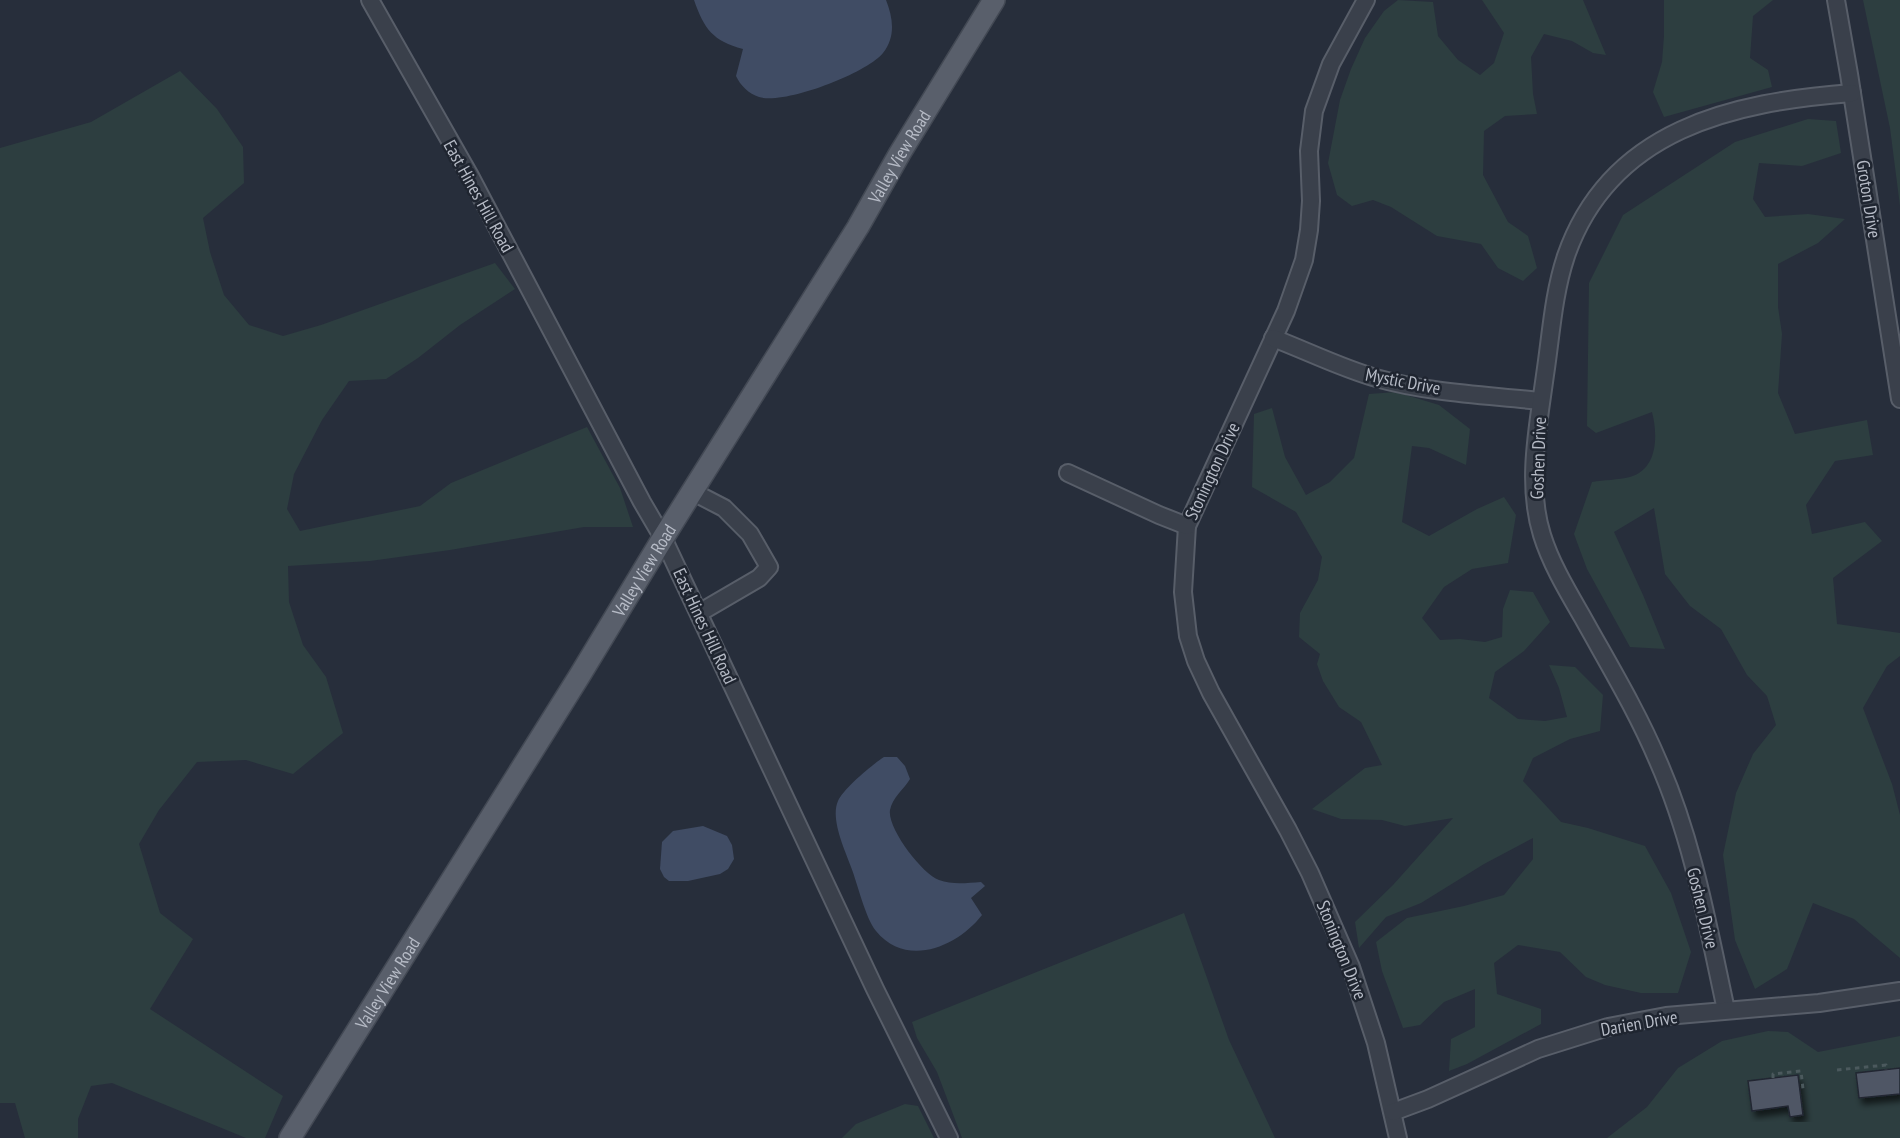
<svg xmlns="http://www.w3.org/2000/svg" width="1900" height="1138" font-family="'PT Sans Narrow',sans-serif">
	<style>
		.green { fill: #2d3e40 }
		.water { fill: #404c64 }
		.building { fill: #505665; stroke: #212732; stroke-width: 1.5; filter: url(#shadow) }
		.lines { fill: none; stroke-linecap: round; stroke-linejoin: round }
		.minor-casing { stroke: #585e69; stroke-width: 20 }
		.major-casing { stroke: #434954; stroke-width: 24 }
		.path { stroke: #4b595d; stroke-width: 3; stroke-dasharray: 4.5 4.5; stroke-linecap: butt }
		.minor { stroke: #3a404b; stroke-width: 16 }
		.major { stroke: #595f6b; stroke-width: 21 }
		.labels { text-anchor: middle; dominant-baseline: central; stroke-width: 5; stroke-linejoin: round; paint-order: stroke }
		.street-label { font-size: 18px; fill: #b6bbc6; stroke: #1f2530 }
	</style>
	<defs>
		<filter id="shadow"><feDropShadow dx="3.5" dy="6" stdDeviation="3" flood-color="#0009"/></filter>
	</defs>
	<rect width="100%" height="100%" fill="#272e3b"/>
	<g class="green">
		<polygon points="1398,0 1433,2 1438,36 1458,60 1480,75 1494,63 1504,33 1482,0 1583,0 1606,55 1593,53 1572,41 1544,34 1531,57 1533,94 1537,114 1505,116 1484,131 1483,175 1508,222 1528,236 1537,268 1523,281 1498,268 1481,244 1437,236 1391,207 1373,200 1352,206 1337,195 1328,163 1340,100 1351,69 1365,38 1384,11"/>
		<polygon points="1664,0 1773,0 1753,16 1750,58 1768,70 1772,87 1664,117 1653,92 1662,62 1664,36"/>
		<polygon points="1863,0 1900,0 1900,206 1890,128"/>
		<polygon points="180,71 217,109 243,147 244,183 203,218 210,252 224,295 249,325 283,336 321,325 495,263 515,289 460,325 418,358 386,379 349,381 322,420 294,474 287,509 300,531 420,506 451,483 587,427 620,488 633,527 584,527 450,550 370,561 288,566 289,602 303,645 326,677 343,733 293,774 246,760 197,762 159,810 139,844 160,913 193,939 150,1009 283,1096 265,1138 246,1138 112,1083 91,1086 78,1119 78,1138 25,1138 15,1103 0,1103 0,148 91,122"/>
		<path d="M 1808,119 L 1836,121 L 1841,153 L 1802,166 L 1759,163 L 1753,199 L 1765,217 L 1808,214 L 1845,219 L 1818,243 L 1778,264 L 1778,307 L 1782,334 L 1778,393 L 1795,434 L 1867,420 L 1873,455 L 1835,461 L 1806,505 L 1812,534 L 1865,522 L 1882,541 L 1833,578 L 1837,624 L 1900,633 L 1900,656 L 1887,666 L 1863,708 L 1892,784 L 1900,815 L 1900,958 L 1854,919 L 1813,903 L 1787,969 L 1755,989 L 1735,940 L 1723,855 L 1736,793 L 1753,754 L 1776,725 L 1767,696 L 1747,675 L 1721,629 L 1690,606 L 1665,574 L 1654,508 L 1614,532 L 1643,595 L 1665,649 L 1630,647 L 1587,569 L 1574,534 L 1592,482 C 1604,480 1618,480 1630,477 C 1658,469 1658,435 1652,412 L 1596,433 L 1587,426 L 1589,283 L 1623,215 L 1735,142 Z"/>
		<polygon points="1396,392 1439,405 1470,429 1466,465 1429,448 1412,446 1402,522 1429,536 1477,509 1504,497 1516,515 1508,563 1472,569 1444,587 1422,618 1440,640 1460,639 1485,642 1502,637 1503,609 1510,590 1533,592 1550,622 1524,651 1495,672 1489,698 1518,719 1545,721 1567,717 1559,688 1549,665 1575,667 1603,695 1600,731 1570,739 1533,758 1523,781 1561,822 1588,828 1645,846 1671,893 1691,952 1678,993 1641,993 1605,985 1586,977 1560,952 1518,945 1494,963 1497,994 1541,1009 1541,1024 1467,1064 1449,1071 1451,1039 1475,1027 1475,989 1444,1002 1420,1025 1403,1028 1382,971 1376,942 1407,918 1464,906 1504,895 1533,859 1533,838 1484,864 1421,903 1386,917 1359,948 1355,922 1393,885 1453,818 1405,826 1382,820 1341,819 1312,809 1365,768 1382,765 1361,722 1339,707 1323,681 1317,664 1320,654 1299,637 1300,613 1318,580 1322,557 1296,512 1252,487 1254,414 1272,408 1285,457 1306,495 1330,482 1354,458 1369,394"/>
		<polygon points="1184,913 1229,1040 1275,1138 962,1138 937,1072 917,1038 912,1022"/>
		<polygon points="1768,1031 1788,1032 1818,1052 1900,1036 1900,1138 1607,1138 1647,1107 1678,1068 1722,1041"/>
		<polygon points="905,1104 918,1106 934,1138 842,1138 856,1124"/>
	</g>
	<g class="water">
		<path d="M 694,0 L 886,0 C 893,18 896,36 883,53 C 867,73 785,105 759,97 C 749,94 740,85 736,76 L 743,49 C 713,41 704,29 694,0 Z"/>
		<path d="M 884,757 L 897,757 L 905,766 L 910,779 C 904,789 892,798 890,810 C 887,828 922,874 939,880 C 952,885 967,883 981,882 L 985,886 L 971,898 L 982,915 C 958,946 907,969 876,931 C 865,917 858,885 851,867 C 845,850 830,819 838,801 C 843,789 873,764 884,757 Z"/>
		<polygon points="703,826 727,836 732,845 734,859 728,869 720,874 688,881 669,881 664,877 660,869 662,842 673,831"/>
	</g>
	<g class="building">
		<polygon points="1900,1068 1900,1094 1859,1098 1856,1073"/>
		<polygon points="1798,1075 1803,1115 1790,1117 1788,1106 1752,1111 1748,1081"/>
	</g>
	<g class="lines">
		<defs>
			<g id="minor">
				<polyline points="370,0 470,176 642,502 663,538 875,989 949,1138"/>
				<polyline points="1366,0 1331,64 1314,111 1309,151 1311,201 1309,230 1304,260 1286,311 1187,526 1183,592 1188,636 1196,661 1211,693 1288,830 1310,873 1351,967 1376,1043 1398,1138"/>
				<polyline points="1836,0 1849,74 1900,399"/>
				<path d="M 1273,338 C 1307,351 1341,368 1376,378 C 1429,393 1486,395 1540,401"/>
				<polyline points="1068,473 1159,515 1187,526"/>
				<polyline points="693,492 724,508 750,534 769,567 759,578 699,613"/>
				<path d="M 1726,1010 C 1708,927 1693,840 1658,761 C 1637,711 1609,665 1583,618 C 1568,592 1551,564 1542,535 C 1526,484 1538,427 1545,375 C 1551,336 1553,295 1566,256 C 1610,129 1733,102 1852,93"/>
				<polyline points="1393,1112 1428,1099 1538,1049 1608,1027 1666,1016 1819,1003 1900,991"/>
			</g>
			<g id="major">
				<path id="s1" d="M 290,1138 L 580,675 L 663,538 L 858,227 L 900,153 L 994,0"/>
			</g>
		</defs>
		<use href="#minor" class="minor-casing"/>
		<use href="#major" class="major-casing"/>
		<g class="path">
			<polyline points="1837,1070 1886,1065 1886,1070"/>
			<polyline points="1773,1078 1773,1074 1801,1071 1803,1089"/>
		</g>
		<use href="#minor" class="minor"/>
		<use href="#major" class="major"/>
	</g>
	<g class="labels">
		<g class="street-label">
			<text stroke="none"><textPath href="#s1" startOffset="1155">Valley View Road</textPath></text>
			<text transform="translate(479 196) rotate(61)">East Hines Hill Road</text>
			<text transform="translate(1869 199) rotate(81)">Groton Drive</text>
			<text transform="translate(1403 381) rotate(11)">Mystic Drive</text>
			<text transform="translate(1538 458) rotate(-88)">Goshen Drive</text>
			<text transform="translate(1212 471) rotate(-65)">Stonington Drive</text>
			<text stroke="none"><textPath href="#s1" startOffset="669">Valley View Road</textPath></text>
			<text transform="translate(705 626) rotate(65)">East Hines Hill Road</text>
			<text transform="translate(1703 908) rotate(76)">Goshen Drive</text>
			<text transform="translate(1342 950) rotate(68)">Stonington Drive</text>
			<text stroke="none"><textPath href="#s1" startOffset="183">Valley View Road</textPath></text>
			<text transform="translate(1639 1023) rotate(-10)">Darien Drive</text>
		</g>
	</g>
</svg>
